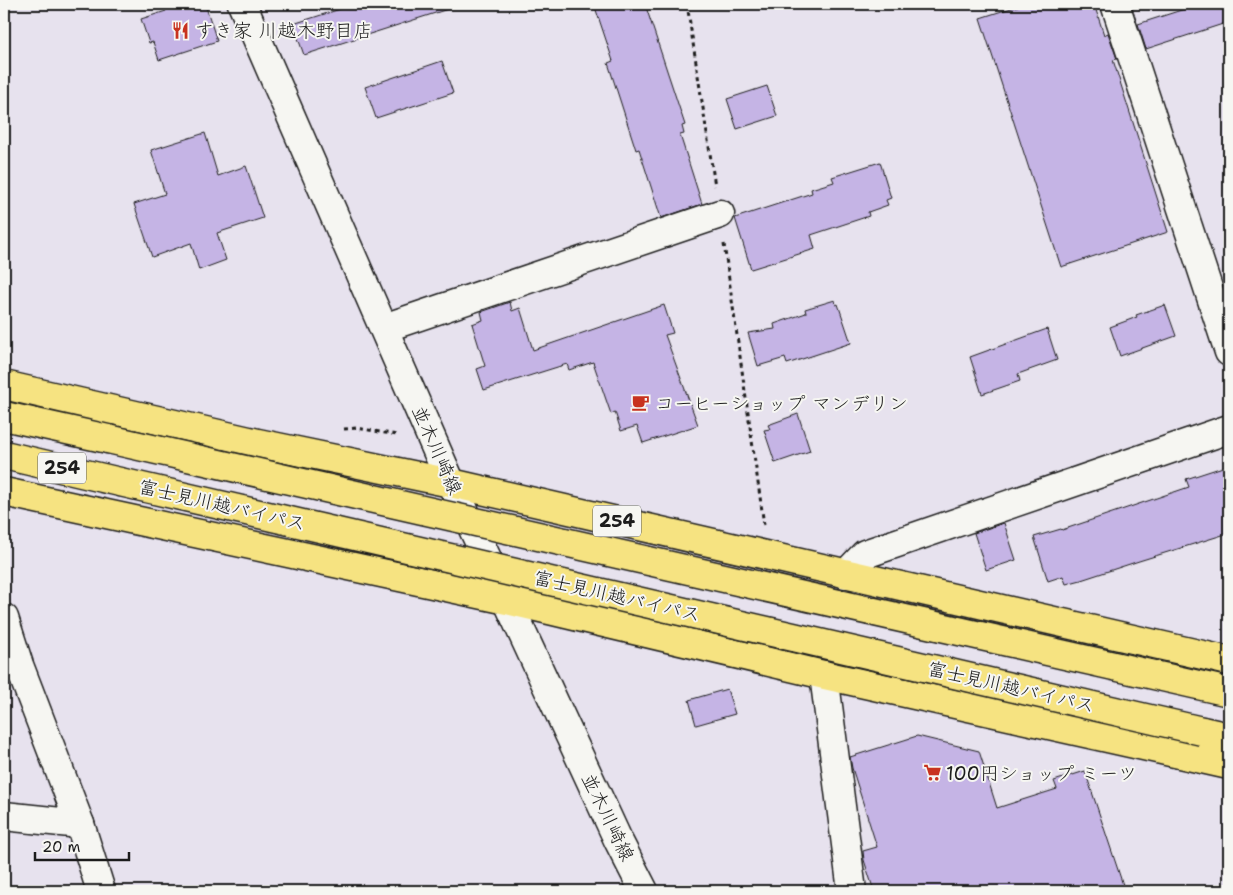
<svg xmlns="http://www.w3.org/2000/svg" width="1233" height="895" font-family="'Shantell Sans','Klee One',sans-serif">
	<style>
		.building { fill: #c5b4e5; stroke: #1c1c1c }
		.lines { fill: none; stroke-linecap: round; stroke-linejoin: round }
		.minor-casing { stroke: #1c1c1c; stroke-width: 31 }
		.secondary-casing { stroke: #1c1c1c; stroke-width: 31 }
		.trunk-casing { stroke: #1c1c1c; stroke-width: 31 }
		.path { stroke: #1c1c1c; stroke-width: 3; stroke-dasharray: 4 4; stroke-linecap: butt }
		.minor { stroke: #f6f6f2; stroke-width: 28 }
		.secondary { stroke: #f6f6f2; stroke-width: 28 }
		.trunk { stroke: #f6e381; stroke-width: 28 }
		.trunk-bridge-casing { stroke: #1c1c1c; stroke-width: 31; stroke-linecap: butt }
		.trunk-bridge { stroke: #f6e381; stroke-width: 28 }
		.labels { text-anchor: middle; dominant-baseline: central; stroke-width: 4; stroke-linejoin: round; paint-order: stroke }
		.shield { fill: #f6f6f2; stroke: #5d5d5c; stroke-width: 1 }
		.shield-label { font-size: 18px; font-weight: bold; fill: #1c1c1c }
		.poi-label { font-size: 19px; fill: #1c1c1c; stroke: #f6f6f2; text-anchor: start }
		.street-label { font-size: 19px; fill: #1c1c1c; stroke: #f6f6f2 }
	</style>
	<rect width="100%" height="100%" fill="#e7e2ee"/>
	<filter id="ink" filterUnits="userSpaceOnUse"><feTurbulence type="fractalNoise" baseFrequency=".02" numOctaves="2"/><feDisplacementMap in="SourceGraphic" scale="10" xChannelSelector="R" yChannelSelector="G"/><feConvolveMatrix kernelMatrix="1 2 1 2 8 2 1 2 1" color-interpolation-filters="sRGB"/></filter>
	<g filter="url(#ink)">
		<g class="building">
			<polygon points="164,4 205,4 217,41 159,60 153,42 149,43 141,19 166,11"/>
			<polygon points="356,4 447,4 448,9 304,55 293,24"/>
			<polygon points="594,4 645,4 685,125 682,126 684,134 680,135 702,204 661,218 639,149 636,150 608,63 613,61"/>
			<polygon points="1024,4 1094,4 1104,35 1108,33 1117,59 1113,60 1168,232 1061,267 980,18"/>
			<polygon points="1200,4 1229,4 1229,22 1146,49 1138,24"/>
			<polygon points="442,61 453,93 376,118 365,87"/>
			<polygon points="767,86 777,116 737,129 727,99"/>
			<polygon points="205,133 218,176 246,166 263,218 217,233 226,260 199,270 191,243 152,257 134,204 165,194 151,150"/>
			<polygon points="880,162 891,198 886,200 888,205 868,212 869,216 811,235 815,249 751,269 735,218 812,193 811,189 834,182 832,177"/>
			<polygon points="835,300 836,305 838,304 851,343 787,364 785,358 758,366 748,333 775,329 774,324 806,313 805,309"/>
			<polygon points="510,302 512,311 520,308 533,350 664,305 673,333 665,335 698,425 643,443 637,426 621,431 615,412 611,414 593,362 569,370 567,364 484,390 477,369 485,366 472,324 483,320 481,312"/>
			<polygon points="1165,305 1176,336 1120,356 1110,327 1137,317 1136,315"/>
			<polygon points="1047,329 1057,360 1018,374 1020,381 982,394 970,357"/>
			<polygon points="798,414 810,451 775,463 764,430 770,429 768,425"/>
			<polygon points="1229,465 1229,533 1139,561 1081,580 1066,584 1063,576 1048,581 1034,537 1061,529 1062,530 1189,487 1186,479"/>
			<polygon points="1004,523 1016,560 986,570 974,533"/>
			<polygon points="727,689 735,714 696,725 689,700"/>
			<polygon points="917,736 979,751 997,808 1057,789 1054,781 1085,771 1125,891 874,891 864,860 863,851 877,847 852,768 850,757"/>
		</g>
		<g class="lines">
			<defs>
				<g id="minor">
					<polyline points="1115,4 1229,352"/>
					<polyline points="384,328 720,214"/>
					<polyline points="846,574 865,554 1229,429"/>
					<polyline points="4,618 19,665 80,824 101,891"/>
					<polyline points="824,675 852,891"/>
					<polyline points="4,816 80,824"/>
				</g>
				<polyline id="secondary" points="242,4 451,483 507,600 619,842 644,891"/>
				<g id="trunk">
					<polyline points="4,385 258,443 451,483 1229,661"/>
					<polyline points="4,416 108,439"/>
					<polyline points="4,455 120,482"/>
					<polyline points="4,492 507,600 824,675 1229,765"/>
					<polyline points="1202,731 1229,737"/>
				</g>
			</defs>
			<use href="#minor" class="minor-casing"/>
			<use href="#secondary" class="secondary-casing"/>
			<use href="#trunk" class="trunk-casing"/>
			<g class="path">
				<polyline points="687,4 715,186"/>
				<polyline points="724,244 764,525"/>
				<polyline points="344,429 357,428 397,435"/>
			</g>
			<use href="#minor" class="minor"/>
			<use href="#secondary" class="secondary"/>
			<use href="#trunk" class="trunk"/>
			<defs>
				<g id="trunk-bridge">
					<polyline points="108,439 1229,692"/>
					<polyline points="120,482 1202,731"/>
				</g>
			</defs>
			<use href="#trunk-bridge" class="trunk-bridge-casing"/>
			<use href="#trunk-bridge" class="trunk-bridge"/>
		</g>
	</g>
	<defs>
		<symbol id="restaurant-bare" viewBox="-9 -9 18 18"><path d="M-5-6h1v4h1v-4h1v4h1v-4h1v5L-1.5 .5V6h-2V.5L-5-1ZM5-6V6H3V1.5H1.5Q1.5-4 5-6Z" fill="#c8321e" stroke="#f6f6f2" stroke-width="2.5" paint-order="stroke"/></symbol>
		<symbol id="cafe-bare" viewBox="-9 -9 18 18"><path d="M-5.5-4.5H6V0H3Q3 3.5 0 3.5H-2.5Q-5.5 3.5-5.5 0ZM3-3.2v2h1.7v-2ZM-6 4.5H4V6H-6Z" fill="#c8321e" stroke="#f6f6f2" stroke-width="2.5" paint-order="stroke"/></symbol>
		<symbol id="supermarket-bare" viewBox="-9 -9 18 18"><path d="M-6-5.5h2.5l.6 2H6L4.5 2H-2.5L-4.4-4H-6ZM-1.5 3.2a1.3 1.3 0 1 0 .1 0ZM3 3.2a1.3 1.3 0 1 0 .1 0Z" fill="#c8321e" stroke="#f6f6f2" stroke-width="2.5" paint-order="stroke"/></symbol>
	</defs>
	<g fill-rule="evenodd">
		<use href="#restaurant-bare" x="168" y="18" width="25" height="25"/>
		<use href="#cafe-bare" x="628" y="390" width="25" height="25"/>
		<use href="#supermarket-bare" x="920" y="760" width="25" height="25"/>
	</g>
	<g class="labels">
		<g class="shield">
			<rect x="38" y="452.5" width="48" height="31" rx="4"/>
			<rect x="593" y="505.5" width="48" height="31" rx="4"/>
		</g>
		<g class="shield-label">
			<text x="62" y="468">254</text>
			<text x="617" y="521">254</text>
		</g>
		<g class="poi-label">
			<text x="195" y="30">すき家 川越木野目店</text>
			<text x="655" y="403">コーヒーショップ マンデリン</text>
			<text x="946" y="773">100円ショップ ミーツ</text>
		</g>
		<g class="street-label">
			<text transform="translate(437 450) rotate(66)">並木川崎線</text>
			<text transform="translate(222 505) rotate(13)">富士見川越バイパス</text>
			<text transform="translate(617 596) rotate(13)">富士見川越バイパス</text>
			<text transform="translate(1011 687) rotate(13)">富士見川越バイパス</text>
			<text transform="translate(608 817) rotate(64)">並木川崎線</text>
		</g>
	</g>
	<rect width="1233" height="895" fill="none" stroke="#f6f6f2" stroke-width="20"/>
	<rect x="10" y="10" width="1213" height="875" fill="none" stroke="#1c1c1c" stroke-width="2" filter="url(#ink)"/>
	<path d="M35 852v8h94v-8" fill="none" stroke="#1c1c1c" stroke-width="2.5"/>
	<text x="42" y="852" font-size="15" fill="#1c1c1c" stroke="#f6f6f2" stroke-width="4" paint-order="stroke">20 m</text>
</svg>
